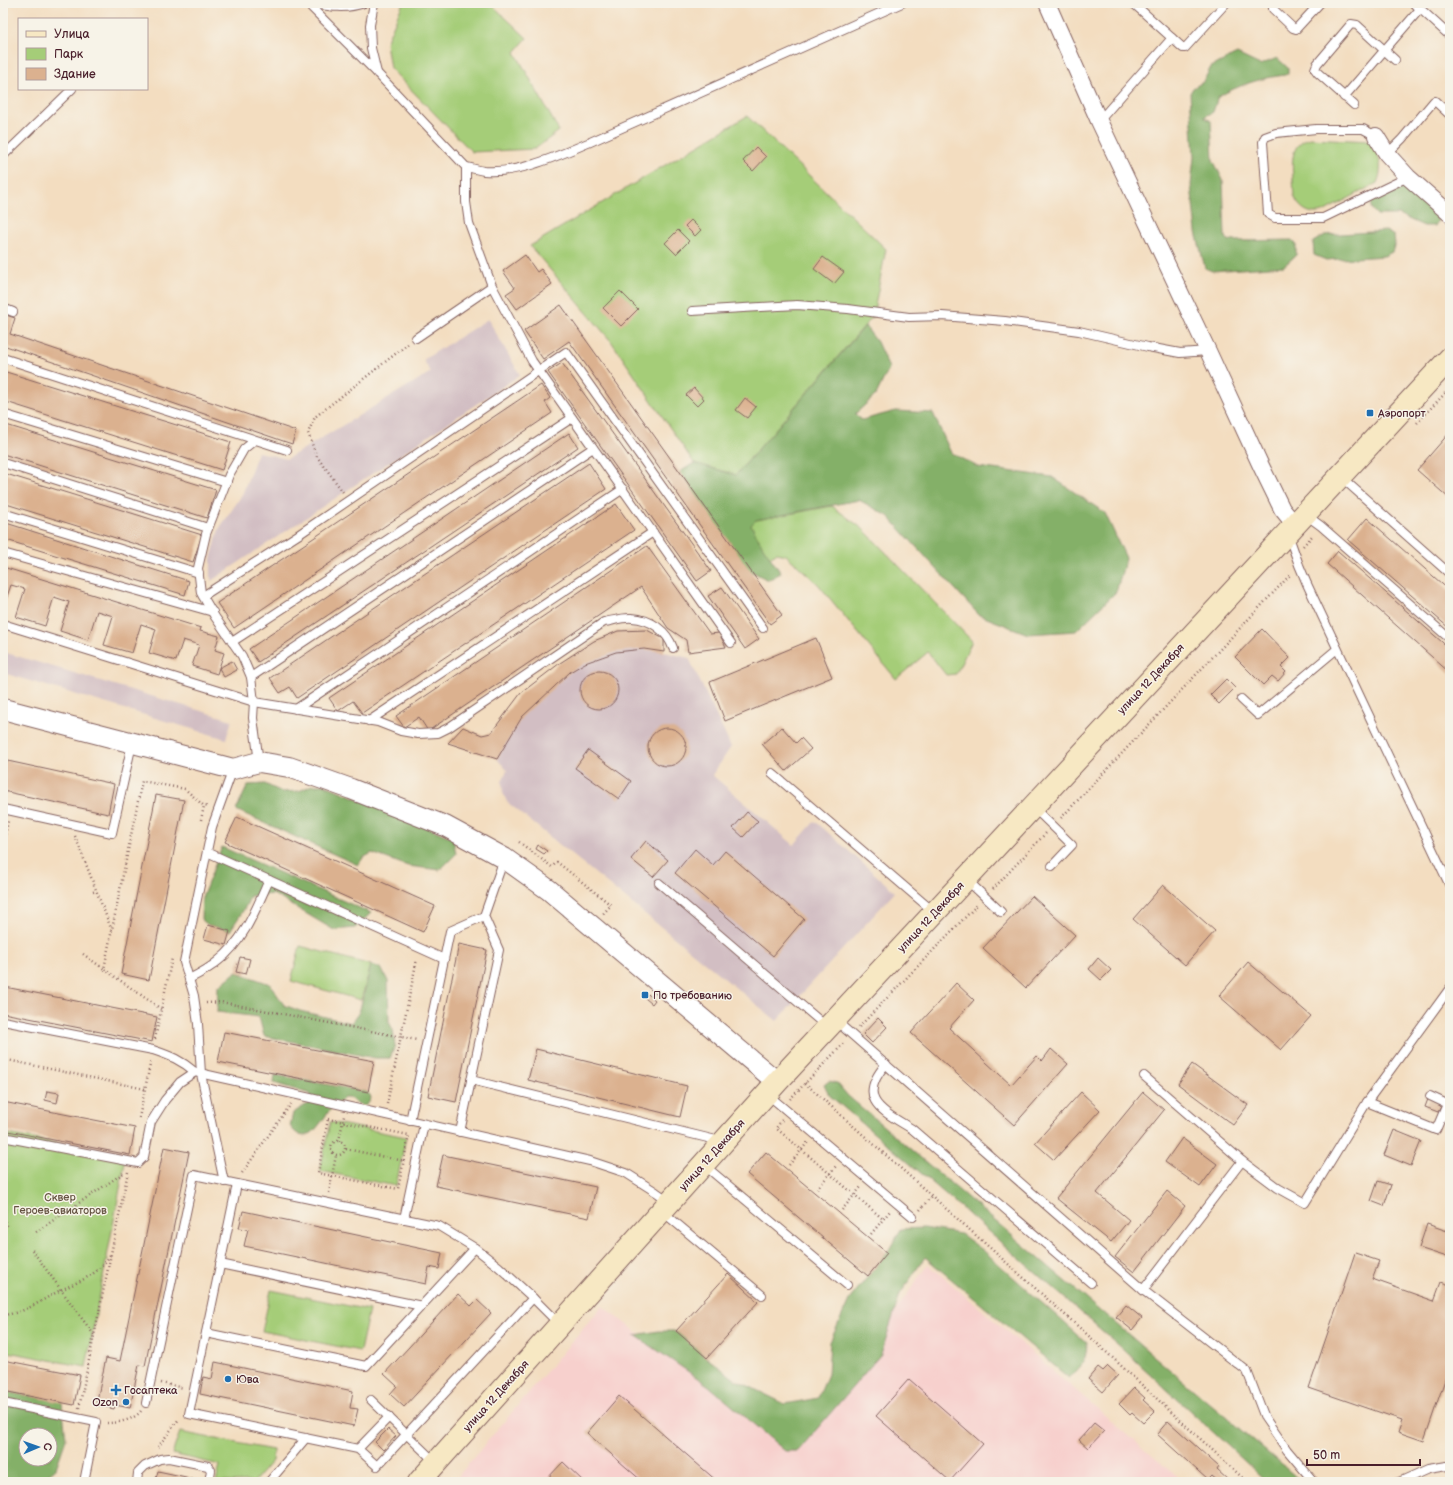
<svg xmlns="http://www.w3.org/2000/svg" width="1453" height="1485" font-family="'Balsamiq Sans',sans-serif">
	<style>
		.built { fill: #f7d0cd }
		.industrial { fill: #d2bec3 }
		.green { fill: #a5cd78; stroke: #787652 }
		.forest { fill: #84b068; stroke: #67684a; fill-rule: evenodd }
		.building { fill: #dbb18f }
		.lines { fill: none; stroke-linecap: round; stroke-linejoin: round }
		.service-casing { stroke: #85625f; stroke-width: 10 }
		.minor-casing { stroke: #85625f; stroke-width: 18 }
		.tertiary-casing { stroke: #85625f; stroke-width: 22 }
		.secondary-casing { stroke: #85625f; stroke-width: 24 }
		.path { stroke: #85625f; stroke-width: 2.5; stroke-dasharray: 1 3; stroke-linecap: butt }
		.service { stroke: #fff; stroke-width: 8 }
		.minor { stroke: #fff; stroke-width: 16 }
		.tertiary { stroke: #fff; stroke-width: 20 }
		.secondary { stroke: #f7e8c3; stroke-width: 22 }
		.poi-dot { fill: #1f6fb2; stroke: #f7f3e8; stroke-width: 1.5 }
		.labels { text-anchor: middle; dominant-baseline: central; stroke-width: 3; stroke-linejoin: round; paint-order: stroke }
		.poi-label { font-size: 11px; fill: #4a1f2b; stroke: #f7f3e8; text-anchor: start }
		.street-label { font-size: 11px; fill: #4a1f2b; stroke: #f7f3e8 }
		.park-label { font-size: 11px; fill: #655342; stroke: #f7f3e8 }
	</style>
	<rect width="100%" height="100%" fill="#f7f3e8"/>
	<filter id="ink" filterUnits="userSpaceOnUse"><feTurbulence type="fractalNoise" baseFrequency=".025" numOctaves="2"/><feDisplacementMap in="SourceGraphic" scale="8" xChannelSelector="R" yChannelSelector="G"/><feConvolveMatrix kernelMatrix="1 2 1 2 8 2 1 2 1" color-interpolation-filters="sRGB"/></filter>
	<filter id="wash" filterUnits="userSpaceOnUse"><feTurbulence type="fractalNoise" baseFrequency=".012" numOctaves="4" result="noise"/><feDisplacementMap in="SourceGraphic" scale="16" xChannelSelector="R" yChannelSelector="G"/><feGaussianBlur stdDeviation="0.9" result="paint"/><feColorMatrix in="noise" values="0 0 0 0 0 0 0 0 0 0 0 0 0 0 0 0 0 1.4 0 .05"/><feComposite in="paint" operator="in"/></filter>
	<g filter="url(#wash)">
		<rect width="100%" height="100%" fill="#f3ddc0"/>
		<polygon class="built" points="928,1264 1183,1482 453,1482 602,1306 798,1451"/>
		<g class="industrial">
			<polygon points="488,319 520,375 211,581 211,559 219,529 242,495 258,452 287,459 431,372 423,360"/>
			<polygon points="643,649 664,652 689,658 731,747 712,775 794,845 815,821 895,892 777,1021 507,802 503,793 502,782 507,770 497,759 522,717 570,672 585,663 616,652"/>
			<polygon points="3,652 232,720 226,739 3,673"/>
		</g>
		<g class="green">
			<polygon points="403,3 490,3 527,38 515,52 559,131 535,149 472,152 390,68 386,43"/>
			<polygon points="747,116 886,249 873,316 736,475 694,463 611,341 530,246"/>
			<path d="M 1310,138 L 1370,141 C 1379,156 1384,166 1377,183 L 1323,212 C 1311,216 1298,209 1294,195 C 1293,191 1294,185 1293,180 C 1292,162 1290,143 1310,138 Z"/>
			<polygon points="832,506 863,529 972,641 956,674 946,675 928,652 896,679 818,584 786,555 776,553 749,570 729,541 756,520"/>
			<polygon points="300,946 371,965 361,1000 291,981"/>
			<polygon points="330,1122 406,1137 396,1186 320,1171"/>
			<polygon points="3,1133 126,1157 86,1367 3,1351"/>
			<polygon points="271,1290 369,1310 360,1351 262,1331"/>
			<polygon points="180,1432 273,1450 272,1461 254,1482 216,1482 220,1465 172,1454"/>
		</g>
		<g class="forest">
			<path d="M 1237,54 L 1260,65 L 1277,58 L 1288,68 L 1288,73 L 1285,75 C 1260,78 1239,85 1218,97 L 1213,112 L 1204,117 L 1211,121 L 1213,160 L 1223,180 L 1225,236 L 1228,240 L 1234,241 L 1292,240 L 1296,244 L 1296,255 L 1284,266 L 1212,271 L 1205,268 L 1196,232 L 1191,185 L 1194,157 L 1190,93 L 1193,88 L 1203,82 L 1211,67 Z"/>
			<polygon points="1398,187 1407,187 1432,211 1438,220 1435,226 1424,226 1399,215 1377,215 1371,208 1372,202"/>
			<polygon points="1386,231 1394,236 1395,244 1392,252 1384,256 1326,260 1314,255 1313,242 1325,235"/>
			<polygon points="865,326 877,342 889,368 876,395 855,414 862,420 896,411 933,413 951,453 978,467 1052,477 1105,513 1126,558 1116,592 1076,631 1028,634 979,615 888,516 859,500 756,520 751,525 763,547 781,573 768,580 749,570 680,472 694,463 736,475"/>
			<polygon points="265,784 282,792 299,791 312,785 325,785 453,838 456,854 440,870 408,866 372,853 363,858 358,865 236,810 248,785"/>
			<path d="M 222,847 L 371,913 L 355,928 L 334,930 L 273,894 L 250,896 C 246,909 237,919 230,931 L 208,925 L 201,919 L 202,898 Z"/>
			<polygon points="371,965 381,968 388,981 389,1022 393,1030 395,1046 390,1058 375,1058 264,1036 259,1017 217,1012 218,987 236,972 270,984 284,1005 300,1011 351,1023 359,1013"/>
			<path d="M 275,1075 L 367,1092 L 370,1095 L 371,1098 C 366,1112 358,1103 351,1099 C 349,1098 347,1098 344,1098 C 340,1103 334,1105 330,1110 C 319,1124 307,1150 290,1126 L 293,1113 L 309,1103 L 310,1094 L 274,1083 Z"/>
			<polygon points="829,1081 837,1083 848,1096 1302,1482 1267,1482 1123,1349 936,1186 829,1095 824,1085"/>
			<path d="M 924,1228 L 961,1234 L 984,1251 L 1087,1343 C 1086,1362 1082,1366 1069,1378 L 925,1257 L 900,1294 L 881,1354 L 798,1451 L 785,1451 L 709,1386 L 635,1335 L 659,1331 L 676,1331 L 707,1358 L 736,1380 L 785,1404 L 818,1398 L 828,1374 L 830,1342 L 849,1300 L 887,1253 L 901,1229 Z"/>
			<path d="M 3,1391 L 62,1402 L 66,1439 L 56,1468 L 39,1482 L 3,1482 ZM 26,1435 L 50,1435 L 50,1459 L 26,1459 Z"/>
		</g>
		<g id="blocks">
			<g class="building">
				<polygon points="756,147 766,157 753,171 743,161"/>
				<polygon points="691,220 701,230 695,236 685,226"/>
				<polygon points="678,230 689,241 676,254 665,243"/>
				<polygon points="525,255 537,272 541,269 552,284 517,309 506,294 515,288 503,271"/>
				<polygon points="823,257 844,272 834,284 814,269"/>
				<polygon points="620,291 638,309 621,326 603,308"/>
				<polygon points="561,305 782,615 770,624 569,341 543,359 524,331"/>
				<polygon points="3,314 15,318 10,334 296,431 292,444 3,345"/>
				<polygon points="562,363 711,571 697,581 548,372"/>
				<polygon points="3,371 231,442 222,470 3,401"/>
				<polygon points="541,385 550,398 545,402 552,413 234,628 217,603"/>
				<polygon points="694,388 704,399 697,406 686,395"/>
				<polygon points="745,398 756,407 747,418 736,410"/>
				<polygon points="3,424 216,490 207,518 3,454"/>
				<polygon points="1450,432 1450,499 1417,470"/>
				<polygon points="569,433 578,447 258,662 249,649"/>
				<polygon points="589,463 606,489 297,698 290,687 280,693 270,678"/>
				<polygon points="3,473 202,535 193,562 3,503"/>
				<polygon points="616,504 634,530 362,713 353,701 338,711 329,698"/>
				<polygon points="1367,518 1450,591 1450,629 1348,540"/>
				<polygon points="3,522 189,581 185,595 3,539"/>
				<polygon points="647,546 710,634 719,633 726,647 688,652 686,640 668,628 641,587 428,731 419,717 404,727 396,716"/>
				<polygon points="1338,551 1450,649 1450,673 1327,564"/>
				<polygon points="3,567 201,628 200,631 219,636 215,650 224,653 217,674 192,666 199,645 183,640 176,661 149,653 156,629 141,624 132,653 104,645 113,616 97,611 88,640 60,631 69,602 54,597 45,626 16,617 25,589 11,585 3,608"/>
				<polygon points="722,587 759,639 745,649 708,596"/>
				<polygon points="1262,629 1290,658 1281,667 1286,672 1278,681 1272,676 1263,685 1235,657"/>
				<polygon points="647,630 664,639 664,652 644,649 616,652 585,663 570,672 522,717 497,759 448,743 463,727 482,735 491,733 521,693 560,663 594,641 618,631"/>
				<polygon points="816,638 832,677 725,721 710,682"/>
				<polygon points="232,661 237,670 224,677 219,668"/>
				<circle cx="599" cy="690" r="19"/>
				<polygon points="1226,679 1235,688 1219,704 1210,695"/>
				<polygon points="782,727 796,743 801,738 811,749 786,771 762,744"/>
				<circle cx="667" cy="747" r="19"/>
				<polygon points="588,750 631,781 619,799 575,768"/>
				<polygon points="3,760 114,784 108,814 3,791"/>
				<polygon points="156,795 184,800 149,980 121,974"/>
				<polygon points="747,812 758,821 743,837 733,828"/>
				<polygon points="237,817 435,906 423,932 225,842"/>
				<polygon points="646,841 668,860 653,877 631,859"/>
				<polygon points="538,845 547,851 544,854 536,849"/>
				<polygon points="695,849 713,865 725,851 804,919 773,956 675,873"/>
				<polygon points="1163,885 1215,931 1185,965 1133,919"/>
				<polygon points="1032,896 1075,935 1026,988 983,948"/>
				<polygon points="208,925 230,931 226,945 204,939"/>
				<polygon points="459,944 487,950 456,1102 428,1096"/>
				<polygon points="240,957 250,959 246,974 236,972"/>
				<polygon points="1098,958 1111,970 1101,980 1089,969"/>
				<polygon points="1248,962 1311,1016 1281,1050 1219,996"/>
				<polygon points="956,983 974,1000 949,1028 1011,1085 1037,1056 1042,1061 1051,1049 1068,1064 1014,1125 911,1033"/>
				<polygon points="5,987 157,1017 152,1042 3,1013 3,997"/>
				<polygon points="648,994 655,1000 652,1004 645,998"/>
				<polygon points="878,1018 887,1027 872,1043 863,1034"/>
				<polygon points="224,1032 374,1061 368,1092 218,1062"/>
				<polygon points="536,1049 687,1086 680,1117 528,1080"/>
				<polygon points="1192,1064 1248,1105 1233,1125 1178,1084"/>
				<polygon points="47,1091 59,1093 57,1103 45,1100"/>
				<polygon points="1081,1092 1100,1110 1054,1160 1035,1143"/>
				<polygon points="1143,1092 1164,1110 1097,1193 1129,1220 1111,1242 1056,1198"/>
				<polygon points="1428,1099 1442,1105 1438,1112 1425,1107"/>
				<polygon points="3,1102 135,1128 130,1155 3,1130"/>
				<polygon points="1394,1130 1421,1141 1411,1166 1384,1155"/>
				<polygon points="1182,1138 1217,1164 1200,1187 1165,1162"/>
				<polygon points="164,1147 189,1152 145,1366 139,1365 130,1408 115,1405 114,1409 96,1405 106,1358 120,1361"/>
				<polygon points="766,1152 887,1253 868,1276 747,1174"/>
				<polygon points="443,1155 596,1187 589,1218 436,1186"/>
				<polygon points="1378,1181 1391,1185 1384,1206 1371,1201"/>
				<polygon points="1167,1191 1185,1206 1134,1272 1115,1257"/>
				<polygon points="243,1211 442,1253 439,1269 429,1267 426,1284 244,1246 248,1229 239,1228"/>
				<polygon points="1427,1224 1450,1232 1450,1258 1419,1248"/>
				<polygon points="1355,1253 1379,1261 1372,1279 1434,1301 1441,1282 1450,1285 1450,1365 1424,1441 1398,1432 1402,1420 1309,1388"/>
				<polygon points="728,1274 758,1302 707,1358 676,1331"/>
				<polygon points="458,1294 471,1306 477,1300 491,1313 404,1407 390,1394 397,1386 384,1374"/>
				<polygon points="1126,1305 1142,1318 1132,1330 1116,1317"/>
				<polygon points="3,1360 80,1375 74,1405 3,1391"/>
				<polygon points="215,1362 353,1391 350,1408 358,1409 354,1426 200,1394 203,1377 212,1379"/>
				<polygon points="1108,1366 1118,1375 1103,1392 1088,1379 1098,1367 1103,1371"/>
				<polygon points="909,1379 983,1444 950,1481 876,1416"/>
				<polygon points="1134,1388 1145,1398 1143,1400 1155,1411 1143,1423 1132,1413 1130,1415 1119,1404"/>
				<polygon points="619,1396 718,1482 643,1482 587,1433"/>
				<polygon points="1168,1421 1219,1467 1217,1470 1228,1480 1226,1482 1219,1482 1212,1476 1208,1480 1157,1434"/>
				<polygon points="1094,1423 1104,1431 1088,1448 1079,1440"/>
				<polygon points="388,1429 396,1436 383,1450 375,1442"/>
				<polygon points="563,1462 584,1482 544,1482"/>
				<polygon points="158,1471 200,1480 199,1482 155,1482"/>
			</g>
		</g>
	</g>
	<g filter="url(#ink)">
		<use href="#blocks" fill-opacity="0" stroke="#85625f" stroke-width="1"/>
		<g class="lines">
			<defs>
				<g id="service">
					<path d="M 307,3 L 377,73 L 466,167 C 472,168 478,170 484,171 C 519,174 557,156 588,143 L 902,3"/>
					<path d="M 307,3 C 327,6 345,10 364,3"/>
					<polyline points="374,3 370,25 371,48 377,73"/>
					<polyline points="1133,3 1183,48 1185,48 1226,3"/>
					<polyline points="1273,3 1273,9 1293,28 1296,29 1320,3"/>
					<polyline points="1414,3 1450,36"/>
					<polyline points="1344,97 1420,9"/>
					<polyline points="1354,105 1318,73 1315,69 1317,64 1351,24 1357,25 1395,60"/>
					<polyline points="1099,121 1172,38"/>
					<polyline points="1376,136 1363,129 1316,129 1276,133 1265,137 1263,142 1268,214 1275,218 1323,218 1408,177"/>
					<polyline points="1387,154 1402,139 1434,101 1435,101 1450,115"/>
					<polyline points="3,156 72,89"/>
					<polyline points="466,167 466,202 469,223 492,286 532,361 731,643"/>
					<polyline points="3,308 13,312"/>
					<polyline points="692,311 797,305 848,309 909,317 942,316 1005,321 1079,331 1148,347 1180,353 1208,351"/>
					<polyline points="416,338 492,286"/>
					<polyline points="3,358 287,450"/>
					<polyline points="3,414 227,482"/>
					<polyline points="255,440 244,449 229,475 206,534 198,568 201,593 215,617 242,656 251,677 254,702 253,718 259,762"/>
					<polyline points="3,463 208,528"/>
					<polyline points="1341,477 1450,574"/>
					<polyline points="3,513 199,573"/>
					<polyline points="1306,515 1321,526 1450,639"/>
					<polyline points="1288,534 1299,565 1307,584 1363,703 1450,886"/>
					<polyline points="3,553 213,612"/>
					<polyline points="203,596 298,535 566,352 763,628"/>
					<path d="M 3,624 L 254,702 L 378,722 L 401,731 L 418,734 L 438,733 L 448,728 L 604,622 C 612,621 623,617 632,618 C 651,619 667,631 673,648"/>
					<polyline points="232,642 572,418"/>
					<polyline points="251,677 593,448"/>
					<polyline points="1241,699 1258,715 1337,649"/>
					<polyline points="296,709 623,489"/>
					<polyline points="369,721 653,532"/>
					<polyline points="772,773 934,912"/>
					<polyline points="1033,807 1072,845 1052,866"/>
					<polyline points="3,809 112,833 132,744"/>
					<polyline points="207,852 444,959"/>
					<polyline points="967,880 1001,912"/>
					<polyline points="659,883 827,1027"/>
					<path d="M 189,979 C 199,974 210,968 218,961 C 244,941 256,909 269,880"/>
					<polyline points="835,1020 1143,1290 1242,1161"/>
					<path d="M 3,1021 L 153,1050 C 171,1056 181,1060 195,1072 L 590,1161 L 626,1173 L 656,1192 L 669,1201"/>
					<path d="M 886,1064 C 855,1100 883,1111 912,1129 L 1091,1283"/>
					<polyline points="1144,1076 1242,1161 1278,1188 1305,1203 1367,1102 1450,988"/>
					<polyline points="471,1080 720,1141"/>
					<polyline points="767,1094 913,1217"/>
					<polyline points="1367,1102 1436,1130 1447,1104 1430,1096"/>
					<polyline points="410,1121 450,931 484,916 504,859"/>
					<polyline points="460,1132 499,950 484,916"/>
					<polyline points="3,1137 138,1163 144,1157 151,1122 165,1100 180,1082 195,1072"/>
					<polyline points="704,1165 847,1285"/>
					<polyline points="224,1182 201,1074 198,1024 194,996 184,962 212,827 233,769"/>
					<polyline points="237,1184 189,1414 358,1449 377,1466 533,1298"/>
					<polyline points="663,1212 762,1295"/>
					<polyline points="404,1219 424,1124"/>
					<polyline points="220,1264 422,1306"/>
					<polyline points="1143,1290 1247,1371 1265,1418 1287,1450 1314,1482"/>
					<polyline points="206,1333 366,1366 475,1248"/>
					<polyline points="371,1400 435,1462"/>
					<polyline points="3,1403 96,1422 84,1482"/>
					<polyline points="146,1403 194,1175 439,1226 475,1248 499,1267 533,1298 559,1324"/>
					<polyline points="358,1449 389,1417"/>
					<polyline points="137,1482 138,1473 145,1466 160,1459 169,1458 208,1466 211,1470 209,1482"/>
					<polyline points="269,1482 306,1438"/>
					<polyline points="1399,1482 1428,1469 1447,1466 1450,1466"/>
				</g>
				<g id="minor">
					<polyline points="1047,3 1099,121 1208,351 1261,466 1282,509 1295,525"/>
					<polyline points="1376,136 1387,154 1408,177 1450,214"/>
				</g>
				<polyline id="tertiary" points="3,709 233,769 259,762 289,767 351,789 445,826 504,858 549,890 777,1082"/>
				<polyline id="secondary" points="419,1482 777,1082 1450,358"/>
			</defs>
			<use href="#service" class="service-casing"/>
			<use href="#minor" class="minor-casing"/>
			<use href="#tertiary" class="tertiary-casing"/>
			<use href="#secondary" class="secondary-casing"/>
			<g class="path">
				<polyline points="1444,3 1450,9"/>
				<polyline points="1417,423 1450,388"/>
				<polyline points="343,492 316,455 308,433 315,417 408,344"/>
				<polyline points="1303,546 1312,536"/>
				<polyline points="1061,818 1291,574"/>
				<polyline points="201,820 204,806 209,807"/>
				<polyline points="75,836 112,931"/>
				<polyline points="519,842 552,867 557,862 611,905 603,914"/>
				<polyline points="3,846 8,821"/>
				<polyline points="993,889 1046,833"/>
				<polyline points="93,892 97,891"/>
				<polyline points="83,954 104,969"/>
				<polyline points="206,1003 221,1002 417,1040"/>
				<polyline points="161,1009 104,969 142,781 185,789 204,806"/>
				<polyline points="859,1027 978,904"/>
				<polyline points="155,1039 172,958"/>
				<polyline points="3,1059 145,1089"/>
				<polyline points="805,1083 1090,1337 1247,1482"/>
				<polyline points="790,1099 845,1042"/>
				<polyline points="387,1104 417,959"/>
				<polyline points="139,1118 151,1060"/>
				<polygon points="328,1119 409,1135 398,1189 318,1173"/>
				<polyline points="782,1120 776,1128 883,1219"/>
				<circle cx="338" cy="1148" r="7"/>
				<polyline points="339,1141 344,1116"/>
				<polyline points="346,1149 404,1161"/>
				<polyline points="789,1165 808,1142"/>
				<polyline points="242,1173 291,1104"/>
				<polyline points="817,1189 836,1166"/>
				<polyline points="329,1193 336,1155"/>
				<polyline points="842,1210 861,1187"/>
				<polyline points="920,1210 932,1195"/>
				<polyline points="3,1218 8,1227"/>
				<polyline points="36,1232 125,1172"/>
				<polyline points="871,1234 890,1211"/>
				<polyline points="3,1235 6,1236"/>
				<polyline points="3,1246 5,1245"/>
				<polyline points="32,1250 94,1335"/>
				<path d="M 3,1315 C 25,1313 39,1302 57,1292 C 78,1281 97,1277 110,1255"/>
				<polyline points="161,1383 184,1388"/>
				<polyline points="79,1408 128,1172"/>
				<path d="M 107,1423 C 118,1423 134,1420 141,1411"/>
				<polyline points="158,1447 179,1419"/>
			</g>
			<use href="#service" class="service"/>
			<use href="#minor" class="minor"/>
			<use href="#tertiary" class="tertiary"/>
			<use href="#secondary" class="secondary"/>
		</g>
	</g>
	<g class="poi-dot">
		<rect x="1366" y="409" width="8" height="8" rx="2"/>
		<rect x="641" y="991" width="8" height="8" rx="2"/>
		<circle cx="228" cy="1379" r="4"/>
		<path d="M114 1384h4v4h4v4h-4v4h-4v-4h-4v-4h4z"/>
		<circle cx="126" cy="1402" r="4"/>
	</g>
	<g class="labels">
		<g class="poi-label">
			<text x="1378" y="413">Аэропорт</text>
			<text x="653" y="995">По требованию</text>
			<text x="236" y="1379">Юва</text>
			<text x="124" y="1390">Госаптека</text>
			<text x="118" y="1402" text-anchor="end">Ozon</text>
		</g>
		<g class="street-label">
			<text transform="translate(1151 679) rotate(-47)">улица 12 Декабря</text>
			<text transform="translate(931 917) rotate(-47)">улица 12 Декабря</text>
			<text transform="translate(712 1155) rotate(-48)">улица 12 Декабря</text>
			<text transform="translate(496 1396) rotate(-48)">улица 12 Декабря</text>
		</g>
		<g class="park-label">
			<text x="60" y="1197">Сквер<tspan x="60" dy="13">Героев-авиаторов</tspan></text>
		</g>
	</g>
	<rect width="1453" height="1485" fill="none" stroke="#f7f3e8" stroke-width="16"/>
	<rect x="18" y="18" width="130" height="72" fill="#f7f3e8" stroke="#b29e9c"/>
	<rect x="26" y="31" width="20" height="6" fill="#f7e8c3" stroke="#b29e9c"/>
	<text x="54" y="38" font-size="12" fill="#4a1f2b">Улица</text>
	<rect x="26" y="48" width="20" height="12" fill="#a5cd78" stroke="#b29e9c"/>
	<text x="54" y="58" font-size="12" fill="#4a1f2b">Парк</text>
	<rect x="26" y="68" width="20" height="12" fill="#dbb18f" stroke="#b29e9c"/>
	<text x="54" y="78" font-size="12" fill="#4a1f2b">Здание</text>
	<g transform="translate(38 1447) rotate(88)"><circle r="19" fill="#f7f3e8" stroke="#b29e9c"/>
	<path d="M0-3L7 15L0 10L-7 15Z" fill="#1f6fb2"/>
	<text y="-6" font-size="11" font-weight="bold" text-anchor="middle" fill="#4a1f2b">С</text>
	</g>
	<path d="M1307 1459v6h113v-6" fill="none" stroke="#4a1f2b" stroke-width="2"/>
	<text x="1313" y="1459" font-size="12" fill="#4a1f2b" stroke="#f7f3e8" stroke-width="3" paint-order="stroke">50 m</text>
</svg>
